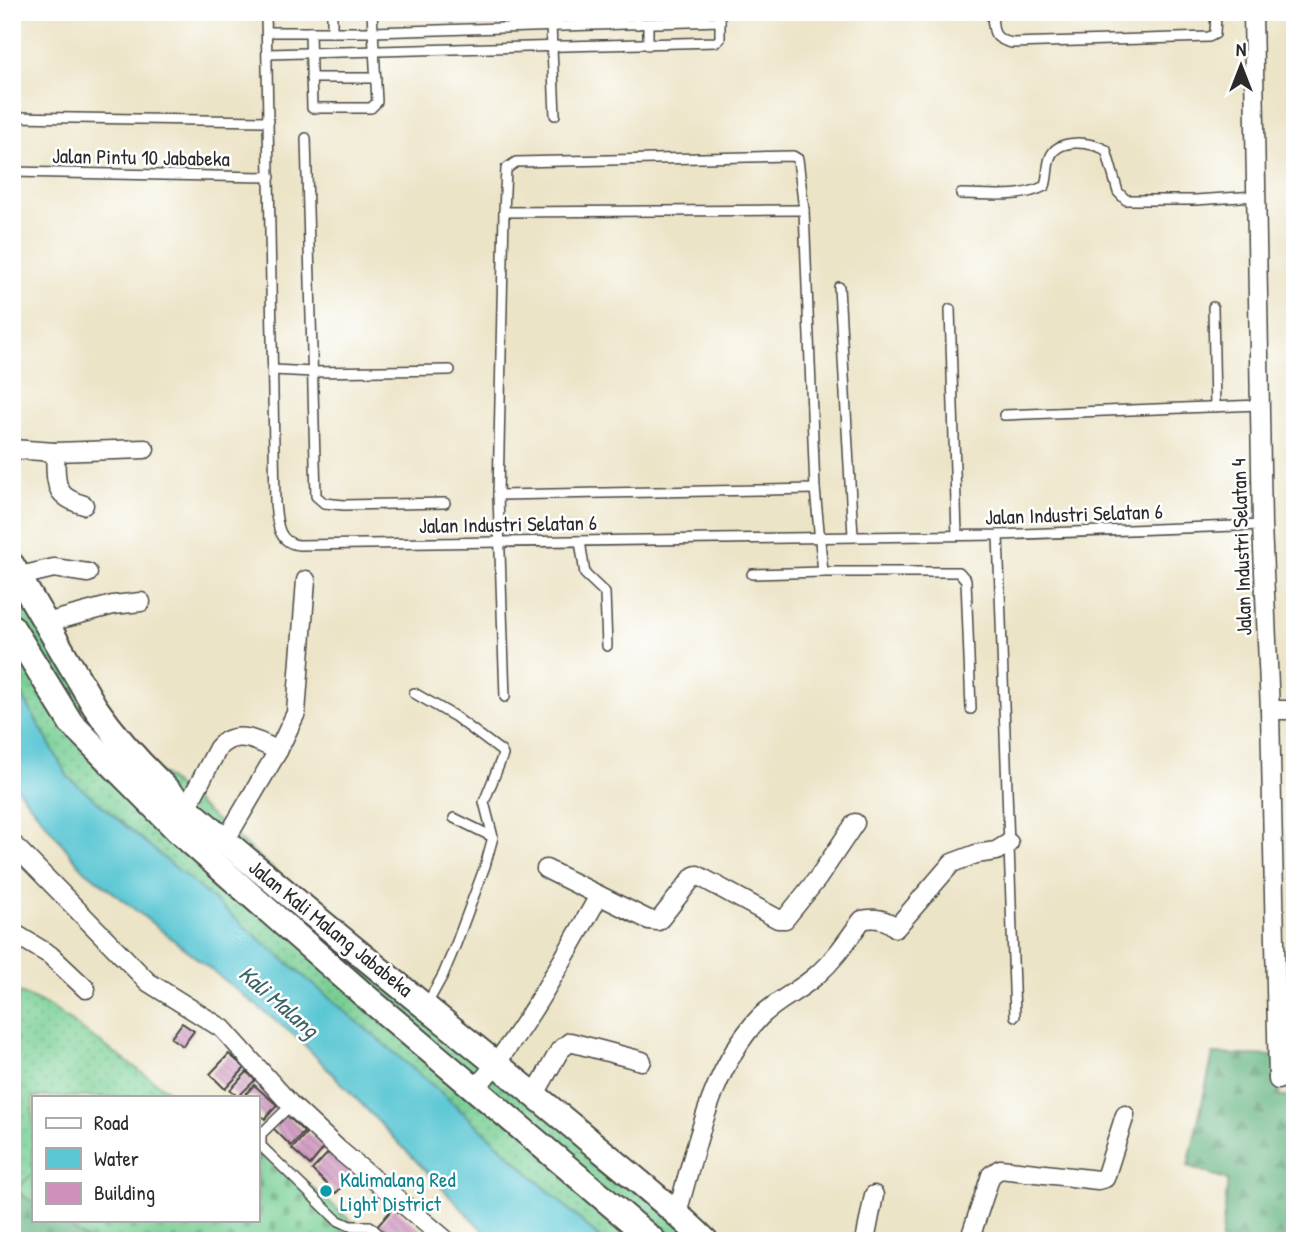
<svg xmlns="http://www.w3.org/2000/svg" width="1307" height="1253" font-family="'Patrick Hand',sans-serif">
	<style>
		.grass { fill: url(#grass-dots); stroke: #527d60; stroke-width: 2 }
		.forest { fill: url(#forest-firs); stroke: #466e54; stroke-width: 2 }
		.cemetery { fill: url(#cemetery-stones); stroke: #527d60; stroke-width: 2 }
		.water { fill: #5bc7d4; stroke: #437980; stroke-width: 2 }
		.building { fill: url(#building-back-hatch) }
		.lines { fill: none; stroke-linecap: round; stroke-linejoin: round }
		.service-casing { stroke: #484742; stroke-width: 12 }
		.minor-casing { stroke: #484742; stroke-width: 21 }
		.secondary-casing { stroke: #484742; stroke-width: 28 }
		.service { stroke: #fff; stroke-width: 9 }
		.minor { stroke: #fff; stroke-width: 18 }
		.secondary { stroke: #fff; stroke-width: 24 }
		.culture-dot { fill: #0f9aa8; stroke: #fff; stroke-width: 2.5 }
		.labels { text-anchor: middle; dominant-baseline: central; stroke-width: 5; stroke-linejoin: round; paint-order: stroke }
		.street-label { font-size: 21px; fill: #2b2b2b; stroke: #fff }
		.culture-label { font-size: 21px; fill: #0d838f; stroke: #fff; text-anchor: start }
		.water-label { font-size: 23px; font-style: italic; fill: #3c6266; stroke: #fff }
	</style>
	<defs>
		<pattern id="grass-dots" width="8" height="8" patternUnits="userSpaceOnUse" patternTransform="scale(1.75)"><rect width="8" height="8" fill="#79cf94"/><path d="M2 2h.1M6 6h.1" fill="none" stroke="#63a879" stroke-width="1.8" stroke-linecap="round"/></pattern>
		<pattern id="forest-firs" width="22" height="20" patternUnits="userSpaceOnUse" patternTransform="scale(1.75)"><rect width="22" height="20" fill="#62b27e"/><path d="M5 1l3.5 6h-7zM16 11l3.5 6h-7z" fill="#519167"/></pattern>
		<pattern id="cemetery-stones" width="16" height="16" patternUnits="userSpaceOnUse" patternTransform="scale(1.75)"><rect width="16" height="16" fill="#79cf94"/><path d="M2 7V4a2 2 0 0 1 4 0v3zM10 15v-3a2 2 0 0 1 4 0v3z" fill="#63a879"/></pattern>
		<pattern id="building-back-hatch" width="6" height="6" patternUnits="userSpaceOnUse" patternTransform="scale(1.75)"><rect width="6" height="6" fill="#ce91bc"/><path d="M-1 5l2 2M0 0l6 6M5-1l2 2" fill="none" stroke="#a77799"/></pattern>
	</defs>
	<rect width="100%" height="100%" fill="#fff"/>
	<filter id="ink" filterUnits="userSpaceOnUse"><feTurbulence type="fractalNoise" baseFrequency=".0143" numOctaves="2"/><feDisplacementMap in="SourceGraphic" scale="14" xChannelSelector="R" yChannelSelector="G"/><feConvolveMatrix kernelMatrix="1 2 1 2 8 2 1 2 1" color-interpolation-filters="sRGB"/></filter>
	<filter id="wash" filterUnits="userSpaceOnUse"><feTurbulence type="fractalNoise" baseFrequency=".00686" numOctaves="4" result="noise"/><feDisplacementMap in="SourceGraphic" scale="28" xChannelSelector="R" yChannelSelector="G"/><feGaussianBlur stdDeviation="1.57" result="paint"/><feColorMatrix in="noise" values="0 0 0 0 0 0 0 0 0 0 0 0 0 0 0 0 0 1.4 0 .05"/><feComposite in="paint" operator="in"/></filter>
	<g filter="url(#wash)">
		<rect width="100%" height="100%" fill="#ece4c7"/>
		<g class="grass">
			<polygon points="12,565 110,729 706,1241 603,1241 444,1095 68,777 12,677"/>
			<polygon points="12,989 52,1008 168,1091 155,1097 33,1097 33,1173 16,1190 12,1189"/>
		</g>
		<g class="forest">
			<polygon points="1213,1054 1276,1056 1280,1097 1295,1096 1295,1241 1221,1241 1228,1180 1188,1166"/>
			<polygon points="12,1189 33,1202 33,1220 59,1220 85,1238 84,1241 12,1241"/>
		</g>
		<g class="cemetery">
			<polygon points="257,1140 357,1226 329,1241 89,1241 59,1220 257,1220"/>
			<polygon points="33,1173 33,1202 16,1190"/>
		</g>
		<polygon class="water" points="12,677 68,777 444,1095 603,1241 493,1241 299,1039 81,867 12,782"/>
		<g id="blocks">
			<g class="building">
				<polygon points="182,1023 194,1031 183,1046 171,1038"/>
				<polygon points="229,1054 245,1068 225,1089 210,1074"/>
				<polygon points="247,1072 255,1080 238,1097 230,1090"/>
				<polygon points="254,1085 277,1105 265,1119 257,1112 257,1097 243,1097"/>
				<polygon points="286,1114 304,1132 291,1146 273,1128"/>
				<polygon points="307,1132 325,1147 310,1165 292,1149"/>
				<polygon points="330,1151 354,1174 336,1193 312,1170"/>
				<polygon points="394,1207 429,1236 425,1241 390,1241 375,1229"/>
			</g>
		</g>
	</g>
	<g filter="url(#ink)">
		<use href="#blocks" fill-opacity="0" stroke="#484742" stroke-width="2"/>
		<g class="lines">
			<defs>
				<g id="service">
					<path d="M 266,12 L 275,503 C 277,521 277,543 299,545 L 998,535 L 1262,525"/>
					<polyline points="332,12 332,32"/>
					<polyline points="637,12 638,24"/>
					<path d="M 992,12 C 993,31 992,39 1012,43 L 1209,37 L 1215,34 L 1216,12"/>
					<polyline points="1293,12 1295,94"/>
					<polyline points="551,25 555,115"/>
					<polyline points="267,32 373,32 720,21"/>
					<polyline points="310,32 312,108 371,108 377,102 372,12"/>
					<polyline points="648,45 648,24"/>
					<polyline points="268,54 716,42 720,39 720,12"/>
					<polyline points="311,78 376,78"/>
					<polyline points="12,117 269,121"/>
					<polyline points="306,138 316,496 324,503 344,505 445,503"/>
					<polyline points="12,172 270,177"/>
					<path d="M 961,194 C 988,194 1020,199 1045,186 C 1048,177 1047,166 1050,158 C 1057,137 1092,142 1106,150 L 1118,192 L 1126,200 L 1195,200 L 1256,196"/>
					<polyline points="504,212 804,210"/>
					<polyline points="839,287 853,536"/>
					<polyline points="1213,307 1215,407"/>
					<polyline points="950,309 957,535"/>
					<polyline points="273,370 313,372 450,370"/>
					<polyline points="1004,415 1260,405"/>
					<polyline points="498,495 815,489"/>
					<polyline points="998,535 1015,1016"/>
					<polyline points="580,541 585,574 605,593 607,646"/>
					<polyline points="752,574 823,572 959,572 966,580 971,709"/>
					<polyline points="414,693 454,716 501,751 503,755 484,802 493,837 485,866 456,944 443,975 427,1004"/>
					<polyline points="505,697 498,495 504,212 506,169 516,162 793,156 798,159 804,210 815,489 823,572"/>
					<polyline points="454,818 493,837"/>
					<polyline points="291,1105 261,1134 261,1146 337,1220 350,1226 370,1226 386,1241"/>
				</g>
				<g id="minor">
					<polyline points="1253,12 1262,525 1270,710 1278,1080"/>
					<polyline points="12,449 55,452 145,449"/>
					<path d="M 55,452 C 57,481 51,496 84,505"/>
					<polyline points="12,578 54,568 88,573"/>
					<polyline points="46,623 113,605 141,602"/>
					<polyline points="1270,710 1295,710"/>
					<path d="M 187,807 L 218,748 C 235,728 259,741 278,751"/>
					<polyline points="225,841 278,751 296,713 306,580"/>
					<polyline points="12,843 148,982 223,1029 291,1105 339,1150 447,1241"/>
					<polyline points="546,869 649,920 658,921 661,918 694,876 697,875 778,919 785,919 818,878 855,823"/>
					<polyline points="12,932 50,955 86,989"/>
					<path d="M 476,1088 C 525,1031 562,961 599,896"/>
					<polyline points="535,1094 560,1050 570,1042 642,1061"/>
					<path d="M 677,1213 C 697,1146 710,1071 759,1018 C 776,1000 800,991 818,974 C 836,958 848,939 862,920 C 874,917 887,919 896,928 L 952,863 L 976,854 L 996,851 L 1009,843"/>
					<polyline points="865,1241 874,1195"/>
					<polyline points="969,1241 991,1175 1000,1169 1098,1180 1105,1178 1125,1115"/>
				</g>
				<g id="secondary">
					<path d="M 12,565 L 95,707 C 144,778 216,833 281,888 C 381,973 485,1053 585,1137 C 626,1171 668,1204 706,1241"/>
					<polyline points="12,627 71,723 178,831 363,994 654,1241"/>
				</g>
			</defs>
			<use href="#service" class="service-casing"/>
			<use href="#minor" class="minor-casing"/>
			<use href="#secondary" class="secondary-casing"/>
			<use href="#service" class="service"/>
			<use href="#minor" class="minor"/>
			<use href="#secondary" class="secondary"/>
		</g>
	</g>
	<circle class="culture-dot" cx="326" cy="1191" r="7"/>
	<g class="labels">
		<g class="street-label">
			<text transform="translate(141 157) rotate(1)">Jalan Pintu 10 Jababeka</text>
			<text transform="translate(1074 514) rotate(-2)">Jalan Industri Selatan 6</text>
			<text transform="translate(508 524) rotate(-1)">Jalan Industri Selatan 6</text>
			<text transform="translate(1241 547) rotate(-92)">Jalan Industri Selatan 4</text>
			<text transform="translate(331 928) rotate(39)">Jalan Kali Malang Jababeka</text>
		</g>
		<g class="culture-label">
			<text x="340" y="1179">Kalimalang Red<tspan x="340" dy="24">Light District</tspan></text>
		</g>
		<g class="water-label">
			<text transform="translate(279 1001) rotate(41)">Kali Malang</text>
		</g>
	</g>
	<rect width="1307" height="1253" fill="none" stroke="#fff" stroke-width="42"/>
	<rect x="32" y="1096" width="228" height="126" fill="#ffffff" stroke="#aaaaaa" stroke-width="2"/>
	<rect x="46" y="1118" width="35" height="10" fill="#ffffff" stroke="#aaaaaa" stroke-width="2"/>
	<text x="94" y="1130" font-size="21" fill="#2b2b2b">Road</text>
	<rect x="46" y="1148" width="35" height="21" fill="#5bc7d4" stroke="#aaaaaa" stroke-width="2"/>
	<text x="94" y="1166" font-size="21" fill="#2b2b2b">Water</text>
	<rect x="46" y="1183" width="35" height="21" fill="#ce91bc" stroke="#aaaaaa" stroke-width="2"/>
	<text x="94" y="1200" font-size="21" fill="#2b2b2b">Building</text>
	<g transform="translate(1241 66)" stroke="#ffffff" stroke-width="5" paint-order="stroke">
	<path d="M0-5L12 26L0 18L-12 26Z" fill="#2b2b2b"/>
	<text y="-10" font-size="19" font-weight="bold" text-anchor="middle" fill="#2b2b2b">N</text>
	</g>
</svg>
